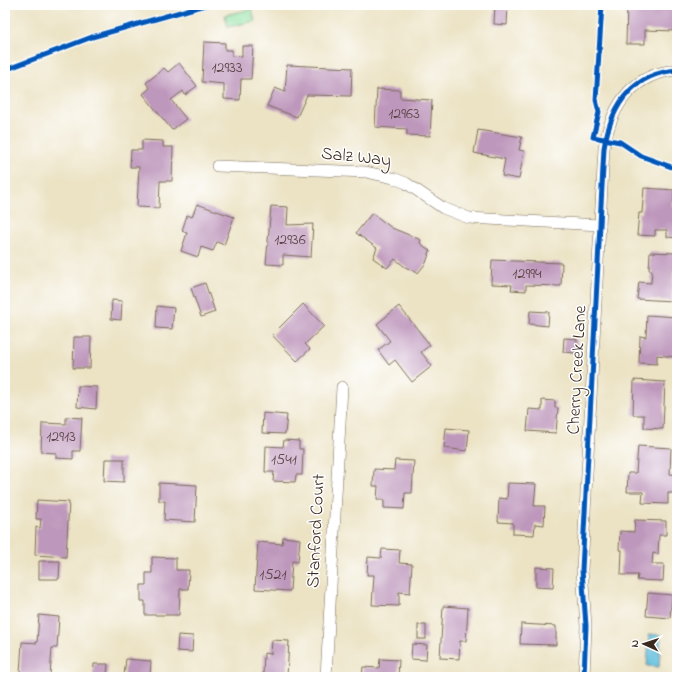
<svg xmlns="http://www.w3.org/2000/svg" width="682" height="682" font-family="'Indie Flower',sans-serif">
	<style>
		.green { fill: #8ddfa0; stroke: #64845f }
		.water { fill: #5ebddc; stroke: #4c747d }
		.building { fill: #be97bc }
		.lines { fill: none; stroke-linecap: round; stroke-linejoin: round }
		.street-casing { stroke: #796b58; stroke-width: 12 }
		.street { stroke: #fff; stroke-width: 11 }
		.cycleway-casing { stroke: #fff; stroke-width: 8 }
		.cycleway { stroke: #0057b8; stroke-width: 5 }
		.labels { text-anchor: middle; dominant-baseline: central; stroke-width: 3; stroke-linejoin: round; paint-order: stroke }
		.number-label { font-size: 16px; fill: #5c4546 }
		.street-label { font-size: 18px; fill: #3b2a1e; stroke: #fff }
	</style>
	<rect width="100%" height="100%" fill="#fff"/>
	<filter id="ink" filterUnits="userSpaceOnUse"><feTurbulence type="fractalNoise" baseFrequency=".025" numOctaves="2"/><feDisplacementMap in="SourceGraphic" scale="8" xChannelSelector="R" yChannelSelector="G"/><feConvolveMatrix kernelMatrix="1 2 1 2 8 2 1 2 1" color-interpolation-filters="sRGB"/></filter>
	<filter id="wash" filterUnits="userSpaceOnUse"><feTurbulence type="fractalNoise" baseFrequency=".012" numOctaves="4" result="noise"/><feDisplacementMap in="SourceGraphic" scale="16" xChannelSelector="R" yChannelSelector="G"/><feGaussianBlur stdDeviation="0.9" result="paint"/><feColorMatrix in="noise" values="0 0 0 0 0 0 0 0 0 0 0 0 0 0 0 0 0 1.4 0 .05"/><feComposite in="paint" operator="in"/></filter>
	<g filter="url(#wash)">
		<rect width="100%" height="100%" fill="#ece3c5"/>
		<polygon class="green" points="252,9 255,21 228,27 225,15"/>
		<polygon class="water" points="649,634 661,635 659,667 647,666"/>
		<g id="blocks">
			<g class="building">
				<polygon points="495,5 508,5 507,25 494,24"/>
				<polygon points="627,5 677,5 677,31 645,30 645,44 626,44"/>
				<polygon points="204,42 225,43 225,50 232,50 232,56 242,57 242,46 253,46 251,79 241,79 240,100 224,99 224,84 202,82"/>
				<polygon points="179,63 197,86 185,95 183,91 171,100 186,119 172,130 143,94 150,88 146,83 164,68 168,72"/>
				<polygon points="287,65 352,68 351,96 307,95 297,117 267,106 275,88 285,92"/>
				<polygon points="377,89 400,90 400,98 432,100 430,136 407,135 407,129 375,127"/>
				<polygon points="478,130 522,137 519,150 524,151 519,179 502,176 505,159 474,153"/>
				<polygon points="142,140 163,141 163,147 173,147 172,181 160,181 159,208 137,207 139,167 130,167 131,150 142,150"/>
				<polygon points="644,188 674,190 673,207 677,207 677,238 667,237 667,230 655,230 655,236 637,235 639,213 642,213"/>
				<polygon points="197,204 234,217 224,245 217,242 213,251 201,247 198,257 181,251 187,233 182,231 187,215 192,217"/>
				<polygon points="271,206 288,207 287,225 313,224 311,257 283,255 283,265 266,264"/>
				<polygon points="372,213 392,228 421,240 420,243 430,251 426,263 418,273 405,267 395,259 387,268 373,258 377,248 356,233"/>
				<polygon points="650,252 675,253 672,301 637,299 639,282 651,283 652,270 649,270"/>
				<polygon points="492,260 562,263 561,286 526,285 526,291 511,290 512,285 491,284"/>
				<polygon points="205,283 215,312 201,317 191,288"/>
				<polygon points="112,300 122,301 121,320 111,319"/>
				<polygon points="303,304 324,326 305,344 310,349 297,361 272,335"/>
				<polygon points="157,306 174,308 172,329 156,328"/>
				<polygon points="399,306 430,345 421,352 432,366 412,382 395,360 389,365 378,350 390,341 377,324"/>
				<polygon points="530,311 549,312 548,326 529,324"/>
				<polygon points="647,315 677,317 675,357 657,355 657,364 639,363 640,336 646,337"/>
				<polygon points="74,337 91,337 90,368 73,368"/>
				<polygon points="564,338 577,339 576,353 563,352"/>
				<polygon points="634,380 665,382 663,429 644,428 644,415 633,415"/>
				<polygon points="78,386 97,387 96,409 77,407"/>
				<polygon points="542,400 555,401 555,408 558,408 556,433 527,431 529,409 542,410"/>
				<polygon points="5,404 9,405 7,433 5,433"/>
				<polygon points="263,413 287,415 285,434 262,433"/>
				<polygon points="66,417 82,418 80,451 73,451 73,459 56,458 56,453 41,452 42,423 66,424"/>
				<polygon points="446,428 469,430 467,451 444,448"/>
				<polygon points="284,440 299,441 299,449 303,449 302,475 296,475 295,482 273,481 274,472 265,472 266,446 283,447"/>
				<polygon points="638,446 671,448 670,474 677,475 677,493 668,493 668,504 642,503 643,492 627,492 628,473 636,473"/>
				<polygon points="105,459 124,459 124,482 104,481"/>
				<polygon points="395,460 414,461 412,493 405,493 404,509 384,508 384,500 377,500 378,486 373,486 374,469 394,470"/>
				<polygon points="159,483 197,485 195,522 164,520 165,501 159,501"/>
				<polygon points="508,483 536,484 534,506 545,506 544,525 535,524 534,535 513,534 513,523 498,522 499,498 507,499"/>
				<polygon points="37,500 69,502 66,557 35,555 36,527 40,528 41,519 36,519"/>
				<polygon points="635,520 666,521 666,535 659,535 658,554 653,553 652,564 664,564 663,581 637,580 638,575 621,575 622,550 619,550 620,531 634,532"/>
				<polygon points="283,537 300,539 298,562 292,561 290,591 255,589 258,542 282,544"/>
				<polygon points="382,549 400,550 399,563 412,564 410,593 399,592 399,606 372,605 374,575 367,575 368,557 381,558"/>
				<polygon points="152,557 176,558 176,570 189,570 188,589 180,589 179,615 145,615 145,601 141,601 141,585 146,585 146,573 152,573"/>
				<polygon points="39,561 60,561 59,579 39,579"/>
				<polygon points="536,567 554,568 553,588 536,587"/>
				<polygon points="648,593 672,595 670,618 646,616"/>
				<polygon points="443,606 468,608 466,641 460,641 459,659 440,658"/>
				<polygon points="39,615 59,617 57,648 52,648 50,676 20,674 22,642 37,643"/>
				<polygon points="521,624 556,626 556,645 520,644"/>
				<rect x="418" y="625" width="8" height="14"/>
				<polygon points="178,635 193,636 192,652 177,651"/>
				<polygon points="272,640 289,641 287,677 263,676 264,653 271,654"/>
				<polygon points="412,644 427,645 426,660 411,659"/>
				<polygon points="126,659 151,661 150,677 124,676"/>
				<polygon points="380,659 399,660 398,677 362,677 363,667 379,668"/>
				<polygon points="94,664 108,664 107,677 93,677"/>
			</g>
		</g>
	</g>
	<g filter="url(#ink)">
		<use href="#blocks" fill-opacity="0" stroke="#796b58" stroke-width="1"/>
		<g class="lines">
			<defs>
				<g id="street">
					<polyline points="217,166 366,172 393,178 406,183 443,208 469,218 600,225"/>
					<polyline points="326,677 342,387"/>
					<path d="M 584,677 L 586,626 L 582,570 L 604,148 C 611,107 631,74 677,70"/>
				</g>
			</defs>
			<use href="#street" class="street-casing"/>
			<use href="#street" class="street"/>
			<defs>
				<g id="cycleway">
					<polyline points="602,5 596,100 599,112 593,137 620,142 641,156 677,169"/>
					<polyline points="5,70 92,37 205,5"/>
					<path d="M 584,677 L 586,626 L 582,570 L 604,148 C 611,107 631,74 677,70"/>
				</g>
			</defs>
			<use href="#cycleway" class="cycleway-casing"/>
			<use href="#cycleway" class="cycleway"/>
		</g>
	</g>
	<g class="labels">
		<g class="number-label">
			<text x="227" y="68">12933</text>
			<text x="404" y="114">12963</text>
			<text x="290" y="240">12936</text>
			<text x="527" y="274">12994</text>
			<text x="61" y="437">12913</text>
			<text x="284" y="460">1541</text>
			<text x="273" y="575">1521</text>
		</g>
		<g class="street-label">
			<text transform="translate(356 158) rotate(6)">Salz Way</text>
			<text transform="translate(578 370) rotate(-87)">Cherry Creek Lane</text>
			<text transform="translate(317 531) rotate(-87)">Stanford Court</text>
		</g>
	</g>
	<rect width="682" height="682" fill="none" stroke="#fff" stroke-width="20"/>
	<g transform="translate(644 644) rotate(273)" stroke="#ffffff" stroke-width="3" paint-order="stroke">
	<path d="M0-3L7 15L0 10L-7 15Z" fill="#3b2a1e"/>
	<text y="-6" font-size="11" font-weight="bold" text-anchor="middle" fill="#3b2a1e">N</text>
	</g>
</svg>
